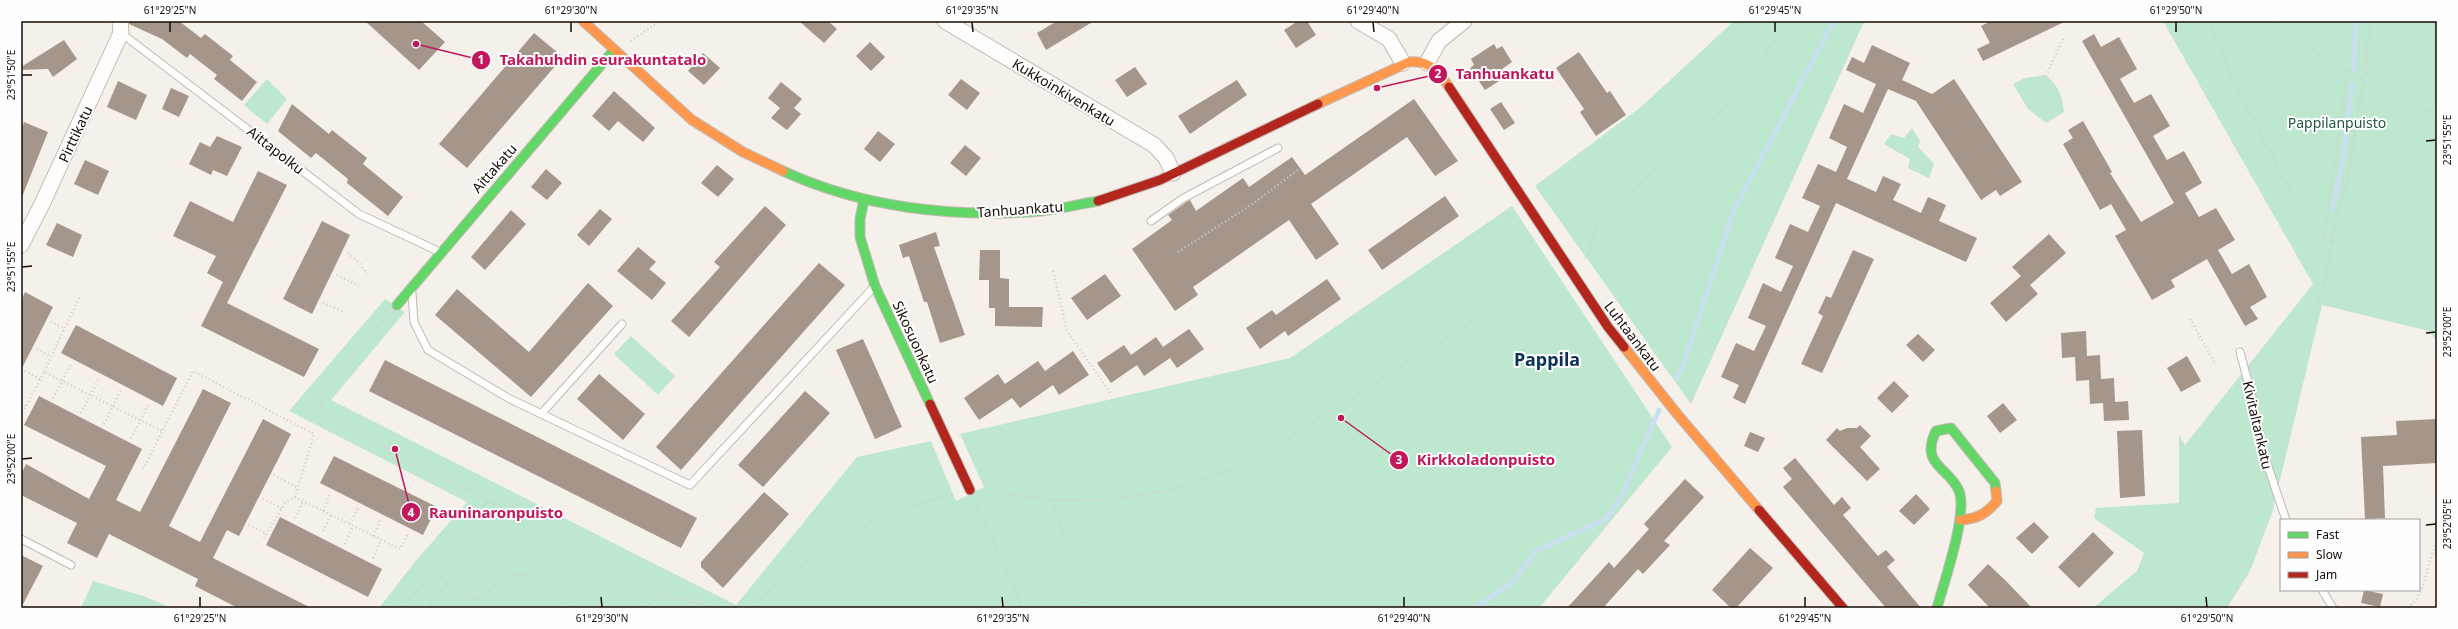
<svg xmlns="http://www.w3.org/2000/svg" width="2458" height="629" font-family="'Noto Sans',sans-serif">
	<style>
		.green { fill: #bde7cf }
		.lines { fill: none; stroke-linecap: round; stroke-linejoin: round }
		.stream { stroke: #c8e0ef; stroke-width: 5 }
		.building { fill: #a5968b }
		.lane-casing { stroke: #c2bab2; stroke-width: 9 }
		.street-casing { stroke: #c2bab2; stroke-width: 17 }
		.fast-casing { stroke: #c2bab2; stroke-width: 11 }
		.slow-casing { stroke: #c2bab2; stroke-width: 11 }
		.jam-casing { stroke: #c2bab2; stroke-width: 11 }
		.path { stroke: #cfcdcb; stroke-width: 2.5; stroke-dasharray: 1 3; stroke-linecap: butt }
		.lane { stroke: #fefdfc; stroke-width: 7 }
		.street { stroke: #fefdfc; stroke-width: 15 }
		.fast { stroke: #63d668; stroke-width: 9 }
		.slow { stroke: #ff974d; stroke-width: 9 }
		.jam { stroke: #b3261e; stroke-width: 9 }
		.ticks { fill: none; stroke: #160c05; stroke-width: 1.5 }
		.labels { text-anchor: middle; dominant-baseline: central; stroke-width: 4; stroke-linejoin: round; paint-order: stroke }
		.street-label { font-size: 14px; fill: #160c05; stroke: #fefefe }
		.park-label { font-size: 14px; fill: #285743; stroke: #fefefe }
		.district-label { font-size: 18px; font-weight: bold; fill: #0a3258; stroke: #fefefe }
		.leader { fill: none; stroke: #c2185b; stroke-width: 1.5 }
		.callout-dot { fill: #c2185b; stroke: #fefefe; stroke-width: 1.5 }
		.mark-label { font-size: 12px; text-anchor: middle; font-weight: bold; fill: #fff }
		.callout-label { font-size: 15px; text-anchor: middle; font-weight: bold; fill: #c2185b; stroke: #fefefe; stroke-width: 4; stroke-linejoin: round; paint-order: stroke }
		.neatline { fill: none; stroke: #160c05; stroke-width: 1.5 }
		.ticks-label { font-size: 10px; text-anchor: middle; fill: #160c05 }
	</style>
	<rect width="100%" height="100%" fill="#f6f0ea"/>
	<g class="green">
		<polygon points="1734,21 1871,21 1863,24 1691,404 1535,186 1641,107"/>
		<polygon points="2163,21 2437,21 2437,341 2429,331 2322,305 2272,513 2250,571 2227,608 2093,608 2137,571 2144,553 2094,518 2096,508 2179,503 2179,435 2185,445 2313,284"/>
		<path d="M 2045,75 C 2059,86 2062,95 2064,112 L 2046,123 L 2028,109 L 2013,84 L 2025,78 Z"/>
		<polygon points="267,79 287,99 267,124 244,105"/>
		<polygon points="1912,128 1920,141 1918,147 1934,164 1929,178 1908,168 1910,159 1884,144 1891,134 1904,138"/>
		<polygon points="1512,206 1672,447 1539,608 379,608 414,563 467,502 289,411 385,299 405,312 331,400 736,605 857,457 931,441 956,501 984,487 960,434 1290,358"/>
		<polygon points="631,336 675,376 658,395 614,354"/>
		<polygon points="93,581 143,596 172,608 81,608"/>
	</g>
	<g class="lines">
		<g class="stream">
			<polyline points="2354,70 2356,21"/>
			<polyline points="2333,209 2343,160 2352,85"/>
			<polyline points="1676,378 1683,366 1734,210 1834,21"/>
			<polyline points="1476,608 1514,581 1536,551 1606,519 1621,497 1659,410"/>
		</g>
	</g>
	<g class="building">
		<polygon points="129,21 179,21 201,38 205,34 233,56 230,60 257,82 242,101 214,79 217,75 190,54 187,58 162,39 129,24"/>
		<polygon points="365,21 421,21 445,42 419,70"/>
		<polygon points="799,21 828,21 837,29 824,43"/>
		<polygon points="1057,21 1094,21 1046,50 1037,33"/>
		<polygon points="1298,21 1307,21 1316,35 1296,48 1284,30"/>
		<polygon points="1991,21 2066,21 1983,61 1977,49 1990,43 1981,26"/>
		<polygon points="534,33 563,57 467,168 439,144"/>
		<polygon points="2094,34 2101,47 2119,37 2137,69 2120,79 2134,103 2151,94 2170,126 2153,136 2167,160 2184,151 2202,183 2185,193 2199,217 2216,208 2235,240 2218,250 2232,274 2249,264 2267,297 2250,307 2258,319 2245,326 2207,259 2171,280 2175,287 2152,300 2115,236 2126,230 2111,204 2100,210 2063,144 2073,138 2068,130 2083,121 2112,172 2110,173 2141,222 2174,203 2082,41"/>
		<polygon points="64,40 77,59 53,77 48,69 21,70 21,67"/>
		<polygon points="870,42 885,57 871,71 856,56"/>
		<polygon points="1494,44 1497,49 1502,46 1512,62 1502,69 1507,76 1485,90 1470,68 1474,65 1471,59"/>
		<polygon points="1872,45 1910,63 1902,80 1932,94 1954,79 2022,182 2000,196 1996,190 1981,200 1916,101 1888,89 1847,179 1876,192 1883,176 1901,184 1893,200 1921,213 1928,197 1946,205 1939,221 1977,238 1966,262 1836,203 1745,404 1733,398 1739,385 1721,377 1736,343 1754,351 1766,326 1748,318 1763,283 1781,292 1793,266 1775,258 1790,224 1808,232 1820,206 1802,198 1818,164 1836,172 1847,147 1829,138 1844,104 1863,113 1876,84 1846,70 1852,57 1864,63"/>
		<polygon points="1579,52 1607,93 1610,91 1626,115 1596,136 1580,112 1584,109 1556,68"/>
		<polygon points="703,53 720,68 704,85 688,71"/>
		<polygon points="1135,67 1147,84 1127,97 1115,80"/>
		<polygon points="961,79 980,93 967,110 948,95"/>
		<polygon points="1237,80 1247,95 1190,134 1178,116"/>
		<polygon points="118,81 147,95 136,120 107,107"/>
		<polygon points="781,82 802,99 794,108 801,114 787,130 771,118 780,108 768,98"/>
		<polygon points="171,88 189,96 179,117 162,109"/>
		<polygon points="614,91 655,128 643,142 618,121 609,131 592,116"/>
		<polygon points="1414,99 1458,161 1435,176 1407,137 1311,204 1339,244 1316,260 1289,220 1193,287 1198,295 1175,311 1132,249 1172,220 1168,215 1185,203 1190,200 1196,211 1243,178 1249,187 1292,157 1305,175"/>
		<polygon points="1501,102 1515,123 1504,130 1490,109"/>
		<polygon points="292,104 329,134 332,130 367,158 363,164 403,197 388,216 347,183 348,179 316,153 311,158 278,131"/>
		<polygon points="24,122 48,132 22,197 21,130"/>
		<polygon points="878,131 895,144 880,162 864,149"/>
		<polygon points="217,136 242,147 227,176 213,170 211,175 189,164 200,142 210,147"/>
		<polygon points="965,145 981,158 966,176 950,163"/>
		<polygon points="85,160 109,171 98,195 74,184"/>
		<polygon points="717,165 734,179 718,197 701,183"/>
		<polygon points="546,169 562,183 547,200 531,187"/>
		<polygon points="258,171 287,185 227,303 319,349 304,377 201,326 223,282 207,273 216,256 173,236 190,201 233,222"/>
		<polygon points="1445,196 1459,216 1382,270 1368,250"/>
		<polygon points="765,206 786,225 689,337 671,321 720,267 714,262"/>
		<polygon points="600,209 612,219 589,246 577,235"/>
		<polygon points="511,210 526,224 485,270 471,257"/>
		<polygon points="322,221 350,235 312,314 283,299"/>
		<polygon points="57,223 82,235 73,257 46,245"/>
		<polygon points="936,232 940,246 934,247 965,335 940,343 927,302 924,302 909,256 903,258 899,245"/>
		<polygon points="2049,234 2066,253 2030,285 2038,294 2006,322 1990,303 2021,276 2012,267"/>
		<polygon points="638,247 656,262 649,269 666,283 652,300 617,271"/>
		<polygon points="980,250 1000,250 1000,278 1009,279 1009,307 1043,307 1042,327 995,326 995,308 989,308 989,280 979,280"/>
		<polygon points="1853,250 1874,259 1822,373 1801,364 1823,316 1818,313 1826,296 1831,298"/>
		<polygon points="819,263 845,285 681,470 656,447"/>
		<polygon points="1105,274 1121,296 1087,320 1071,298"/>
		<polygon points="1327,279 1341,299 1288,336 1285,331 1260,349 1246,328 1272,310 1276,315"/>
		<polygon points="588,283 613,306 531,397 435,315 457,289 529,352"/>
		<polygon points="25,292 53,307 21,370 21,301"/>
		<polygon points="76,325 177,378 163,406 61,353"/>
		<polygon points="1189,329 1204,349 1177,368 1170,358 1144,376 1137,365 1111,383 1097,363 1124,345 1131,355 1156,337 1163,347"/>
		<polygon points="2086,331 2087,356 2100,355 2101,379 2114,378 2115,402 2128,401 2129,420 2104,421 2103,403 2090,404 2089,380 2076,381 2075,357 2062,358 2061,333"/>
		<polygon points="1918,334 1935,350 1923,362 1906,345"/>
		<polygon points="863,339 902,427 875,439 836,350"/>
		<polygon points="1073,351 1089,375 1059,395 1053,385 1020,408 1012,398 979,420 964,398 998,374 1005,384 1038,361 1045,371"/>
		<polygon points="2187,356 2201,381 2181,392 2167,368"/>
		<polygon points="385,360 697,518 681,548 369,391"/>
		<polygon points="599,374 645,414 623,440 577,399"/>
		<polygon points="1894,381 1909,396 1892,413 1877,398"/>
		<polygon points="203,389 231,403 169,526 200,542 263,419 291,434 239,536 227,530 213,558 311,608 238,608 195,586 198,579 109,534 97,558 67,543 77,523 21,495 21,474 26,464 89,499 106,466 24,425 39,396 142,449 116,500 140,512"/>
		<polygon points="805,391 830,413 763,487 738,465"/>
		<polygon points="2003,403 2017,420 2000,433 1987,416"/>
		<polygon points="2437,419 2437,463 2383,466 2385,518 2365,519 2361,437 2397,435 2396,421"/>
		<polygon points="1860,425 1871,436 1860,447 1880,469 1867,481 1826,440 1837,428 1840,431 1847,428 1857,428"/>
		<polygon points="2142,430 2145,496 2120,498 2117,431"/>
		<polygon points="1750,432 1765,438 1758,452 1744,446"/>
		<polygon points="334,456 437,507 423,535 320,483"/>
		<polygon points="1795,458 1834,505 1842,497 1851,508 1843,515 1878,556 1886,550 1895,560 1887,567 1921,608 1886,608 1783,487 1792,479 1783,468"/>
		<polygon points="1685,479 1704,497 1664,541 1670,545 1643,574 1638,569 1603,608 1567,608 1609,562 1614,568 1649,529 1644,524"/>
		<polygon points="764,492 789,514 723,588 701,567 701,562"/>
		<polygon points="1916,494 1930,509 1914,525 1899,511"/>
		<polygon points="280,517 382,569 368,597 266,545"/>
		<polygon points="2034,522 2049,537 2032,554 2016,538"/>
		<polygon points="2093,532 2114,553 2079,588 2058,567"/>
		<polygon points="1750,548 1773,568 1736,608 1731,608 1712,590"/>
		<polygon points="21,555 43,566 21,608"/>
		<polygon points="1988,564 2006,581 2032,608 1990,608 1968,585"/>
		<polygon points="2364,590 2383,594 2380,607 2361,603"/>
	</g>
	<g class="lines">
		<defs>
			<g id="lane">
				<polyline points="121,33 359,214 440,252"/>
				<polyline points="1151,221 1182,199 1278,148"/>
				<polyline points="412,293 414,322 428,350 508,398 690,485 874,287"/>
				<polyline points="2240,352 2252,397 2256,431 2286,520"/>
				<polyline points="541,414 622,324"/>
				<polyline points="21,539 71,565"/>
				<polyline points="2322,590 2333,608"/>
			</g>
			<g id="street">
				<polyline points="945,21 1154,145 1166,158 1173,173"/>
				<polyline points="1358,21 1389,39 1403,63"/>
				<polyline points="1427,63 1439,41 1464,21"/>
				<polyline points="21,245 42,204 121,33 120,21"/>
			</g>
			<g id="fast">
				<path d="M 783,171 C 863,208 954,218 1041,211 C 1060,209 1080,204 1098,201"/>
				<polyline points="864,200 860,219 860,237 875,286 930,404"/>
				<polyline points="397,305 613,51"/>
				<path d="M 1937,608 C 1944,582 1968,514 1959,491 C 1950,468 1919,465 1936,431 L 1951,428 L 1995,483 L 1996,491"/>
			</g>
			<g id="slow">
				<polyline points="583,21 692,120 743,152 783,171"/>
				<path d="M 1318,104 L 1409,62 C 1429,60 1439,72 1449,87"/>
				<polyline points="1624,347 1678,415 1759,510"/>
				<path d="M 1960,520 C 1977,519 1986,514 1997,501 L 1996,491"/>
			</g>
			<g id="jam">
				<polyline points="1449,87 1608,327 1624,347"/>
				<polyline points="1098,201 1160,180 1318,104"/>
				<polyline points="930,404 970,490"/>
				<polyline points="1759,510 1843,608"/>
			</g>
		</defs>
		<use href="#lane" class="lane-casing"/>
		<use href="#street" class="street-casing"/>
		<use href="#fast" class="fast-casing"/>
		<use href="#slow" class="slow-casing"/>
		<use href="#jam" class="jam-casing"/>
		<g class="path">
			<polyline points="2209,21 2238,91 2302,212 2319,233 2333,244"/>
			<path d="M 2269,21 C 2318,54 2381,96 2437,113"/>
			<polyline points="631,41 660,21"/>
			<polyline points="2046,76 2064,37"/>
			<polyline points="2324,237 2348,70"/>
			<polyline points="1178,252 1254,203 1302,167"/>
			<polyline points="348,253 360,264 367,274"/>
			<path d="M 1585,258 C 1594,249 1593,230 1601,219 L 1736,97 L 1756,72 L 1785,21"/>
			<polyline points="1053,271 1067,331 1111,394"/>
			<polyline points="337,275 359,286"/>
			<polyline points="79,298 44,372 162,431"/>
			<polyline points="323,303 343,312"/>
			<polyline points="385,318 336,373 319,398 326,415 667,595 715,608"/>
			<polyline points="2190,319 2216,365"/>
			<polyline points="51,322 64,328"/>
			<polyline points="37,349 51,356"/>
			<polyline points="25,371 40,379"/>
			<polyline points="2261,385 2310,316 2324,291 2337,209 2347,182 2364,79 2370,21"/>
			<polyline points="53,398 71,364"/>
			<polyline points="21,404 26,406"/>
			<polyline points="81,413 99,378"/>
			<polyline points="21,416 44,372"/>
			<polyline points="104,424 121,390"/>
			<polyline points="131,438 149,404"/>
			<polyline points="143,469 193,371 314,434 295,497 400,549 408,534"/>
			<polyline points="274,475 298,488"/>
			<polyline points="989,492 1053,500 1111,499 1166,491 1240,466 1305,428 1548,272"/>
			<polyline points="263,499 282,508"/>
			<polyline points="1053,500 1064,536 1064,563 1076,584 1084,608"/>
			<path d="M 487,502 L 438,569 C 441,574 444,581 448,585 C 453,589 472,600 478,597 C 496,589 502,568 529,575 C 542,578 562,599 572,608"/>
			<polyline points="977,506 1023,608"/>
			<polyline points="323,511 330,494"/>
			<polyline points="295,518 303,501"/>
			<polyline points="350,524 358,508"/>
			<polyline points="249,525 267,534"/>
			<polyline points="323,531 331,515"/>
			<polyline points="373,536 381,519"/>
			<polyline points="264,538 285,503 295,497"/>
			<polyline points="345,544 353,526"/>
			<polyline points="373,558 381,540"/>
			<polyline points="473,598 492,608"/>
			<polyline points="400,608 438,569"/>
			<polyline points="427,608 431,601 448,585"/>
			<polyline points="641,608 666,595"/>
			<path d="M 751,608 C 791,571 836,538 885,515 C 906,506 931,501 952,495"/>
			<path d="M 2408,608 C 2428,590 2426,564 2437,542"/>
		</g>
		<use href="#lane" class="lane"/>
		<use href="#street" class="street"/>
		<use href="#fast" class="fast"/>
		<use href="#slow" class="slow"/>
		<use href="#jam" class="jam"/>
	</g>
	<path class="ticks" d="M 170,22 L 170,32M 571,22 L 571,32M 972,22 L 973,32M 1373,22 L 1374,32M 1775,22 L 1775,32M 2176,22 L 2176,32M 22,75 L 32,75M 2426,141 L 2436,140M 22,267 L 32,266M 2426,333 L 2436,332M 22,459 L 32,458M 2426,525 L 2436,524M 200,597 L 200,607M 601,597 L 602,607M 1002,597 L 1003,607M 1404,597 L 1404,607M 1805,597 L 1805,607M 2206,597 L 2207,607"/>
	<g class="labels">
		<g class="street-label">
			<text transform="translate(1064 92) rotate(31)">Kukkoinkivenkatu</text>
			<text transform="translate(75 134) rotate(-65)">Pirttikatu</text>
			<text transform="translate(276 150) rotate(38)">Aittapolku</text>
			<text transform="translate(494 168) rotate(-49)">Aittakatu</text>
			<text transform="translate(1020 209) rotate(-4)">Tanhuankatu</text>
			<text transform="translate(1633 336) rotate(53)">Luhtaankatu</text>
			<text transform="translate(916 342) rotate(65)">Sikosuonkatu</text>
			<text transform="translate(2258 425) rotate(77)">Kivitaltankatu</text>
		</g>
		<g class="park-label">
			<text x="2337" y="122">Pappilanpuisto</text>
		</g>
		<g class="district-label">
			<text x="1547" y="359">Pappila</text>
		</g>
	</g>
	<path class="leader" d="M416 44L481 60M1377 88L1438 74M1341 418L1399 460M395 449L411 512"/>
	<g class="callout-dot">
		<circle cx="416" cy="44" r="4"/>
		<circle cx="1377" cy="88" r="4"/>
		<circle cx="1341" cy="418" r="4"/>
		<circle cx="395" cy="449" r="4"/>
		<circle cx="481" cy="60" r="10"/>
		<circle cx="1438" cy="74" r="10"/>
		<circle cx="1399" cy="460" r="10"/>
		<circle cx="411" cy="512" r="10"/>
	</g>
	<g class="mark-label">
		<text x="481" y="64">1</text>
		<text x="1438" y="78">2</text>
		<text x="1399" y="464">3</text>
		<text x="411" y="517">4</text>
	</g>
	<g class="callout-label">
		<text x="603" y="65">Takahuhdin seurakuntatalo</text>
		<text x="1505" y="79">Tanhuankatu</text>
		<text x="1486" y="465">Kirkkoladonpuisto</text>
		<text x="496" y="518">Rauninaronpuisto</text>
	</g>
	<rect width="2458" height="629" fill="none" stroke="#fefefe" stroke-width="44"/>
	<rect x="2280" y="519" width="140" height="72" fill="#fefefe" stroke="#a19d9a"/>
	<rect x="2288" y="532" width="20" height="6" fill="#63d668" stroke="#a19d9a"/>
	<text x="2316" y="539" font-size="12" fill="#160c05">Fast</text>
	<rect x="2288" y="552" width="20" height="6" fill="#ff974d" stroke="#a19d9a"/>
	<text x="2316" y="559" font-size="12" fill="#160c05">Slow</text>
	<rect x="2288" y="572" width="20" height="6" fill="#b3261e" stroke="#a19d9a"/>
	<text x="2316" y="579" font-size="12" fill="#160c05">Jam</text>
	<rect x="22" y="22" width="2414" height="585" class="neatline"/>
	<g class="ticks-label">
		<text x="170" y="14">61°29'25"N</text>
		<text x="571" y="14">61°29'30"N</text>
		<text x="972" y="14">61°29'35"N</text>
		<text x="1373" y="14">61°29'40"N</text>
		<text x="1775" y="14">61°29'45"N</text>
		<text x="2176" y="14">61°29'50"N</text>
		<text transform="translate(11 75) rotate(-90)" y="4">23°51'50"E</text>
		<text transform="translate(2447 140) rotate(-90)" y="4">23°51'55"E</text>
		<text transform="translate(11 267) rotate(-90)" y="4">23°51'55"E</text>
		<text transform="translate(2447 332) rotate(-90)" y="4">23°52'00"E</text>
		<text transform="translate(11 459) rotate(-90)" y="4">23°52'00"E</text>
		<text transform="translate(2447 524) rotate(-90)" y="4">23°52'05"E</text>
		<text x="200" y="622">61°29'25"N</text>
		<text x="602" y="622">61°29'30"N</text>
		<text x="1003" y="622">61°29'35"N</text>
		<text x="1404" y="622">61°29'40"N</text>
		<text x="1805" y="622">61°29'45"N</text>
		<text x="2207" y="622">61°29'50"N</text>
	</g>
</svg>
